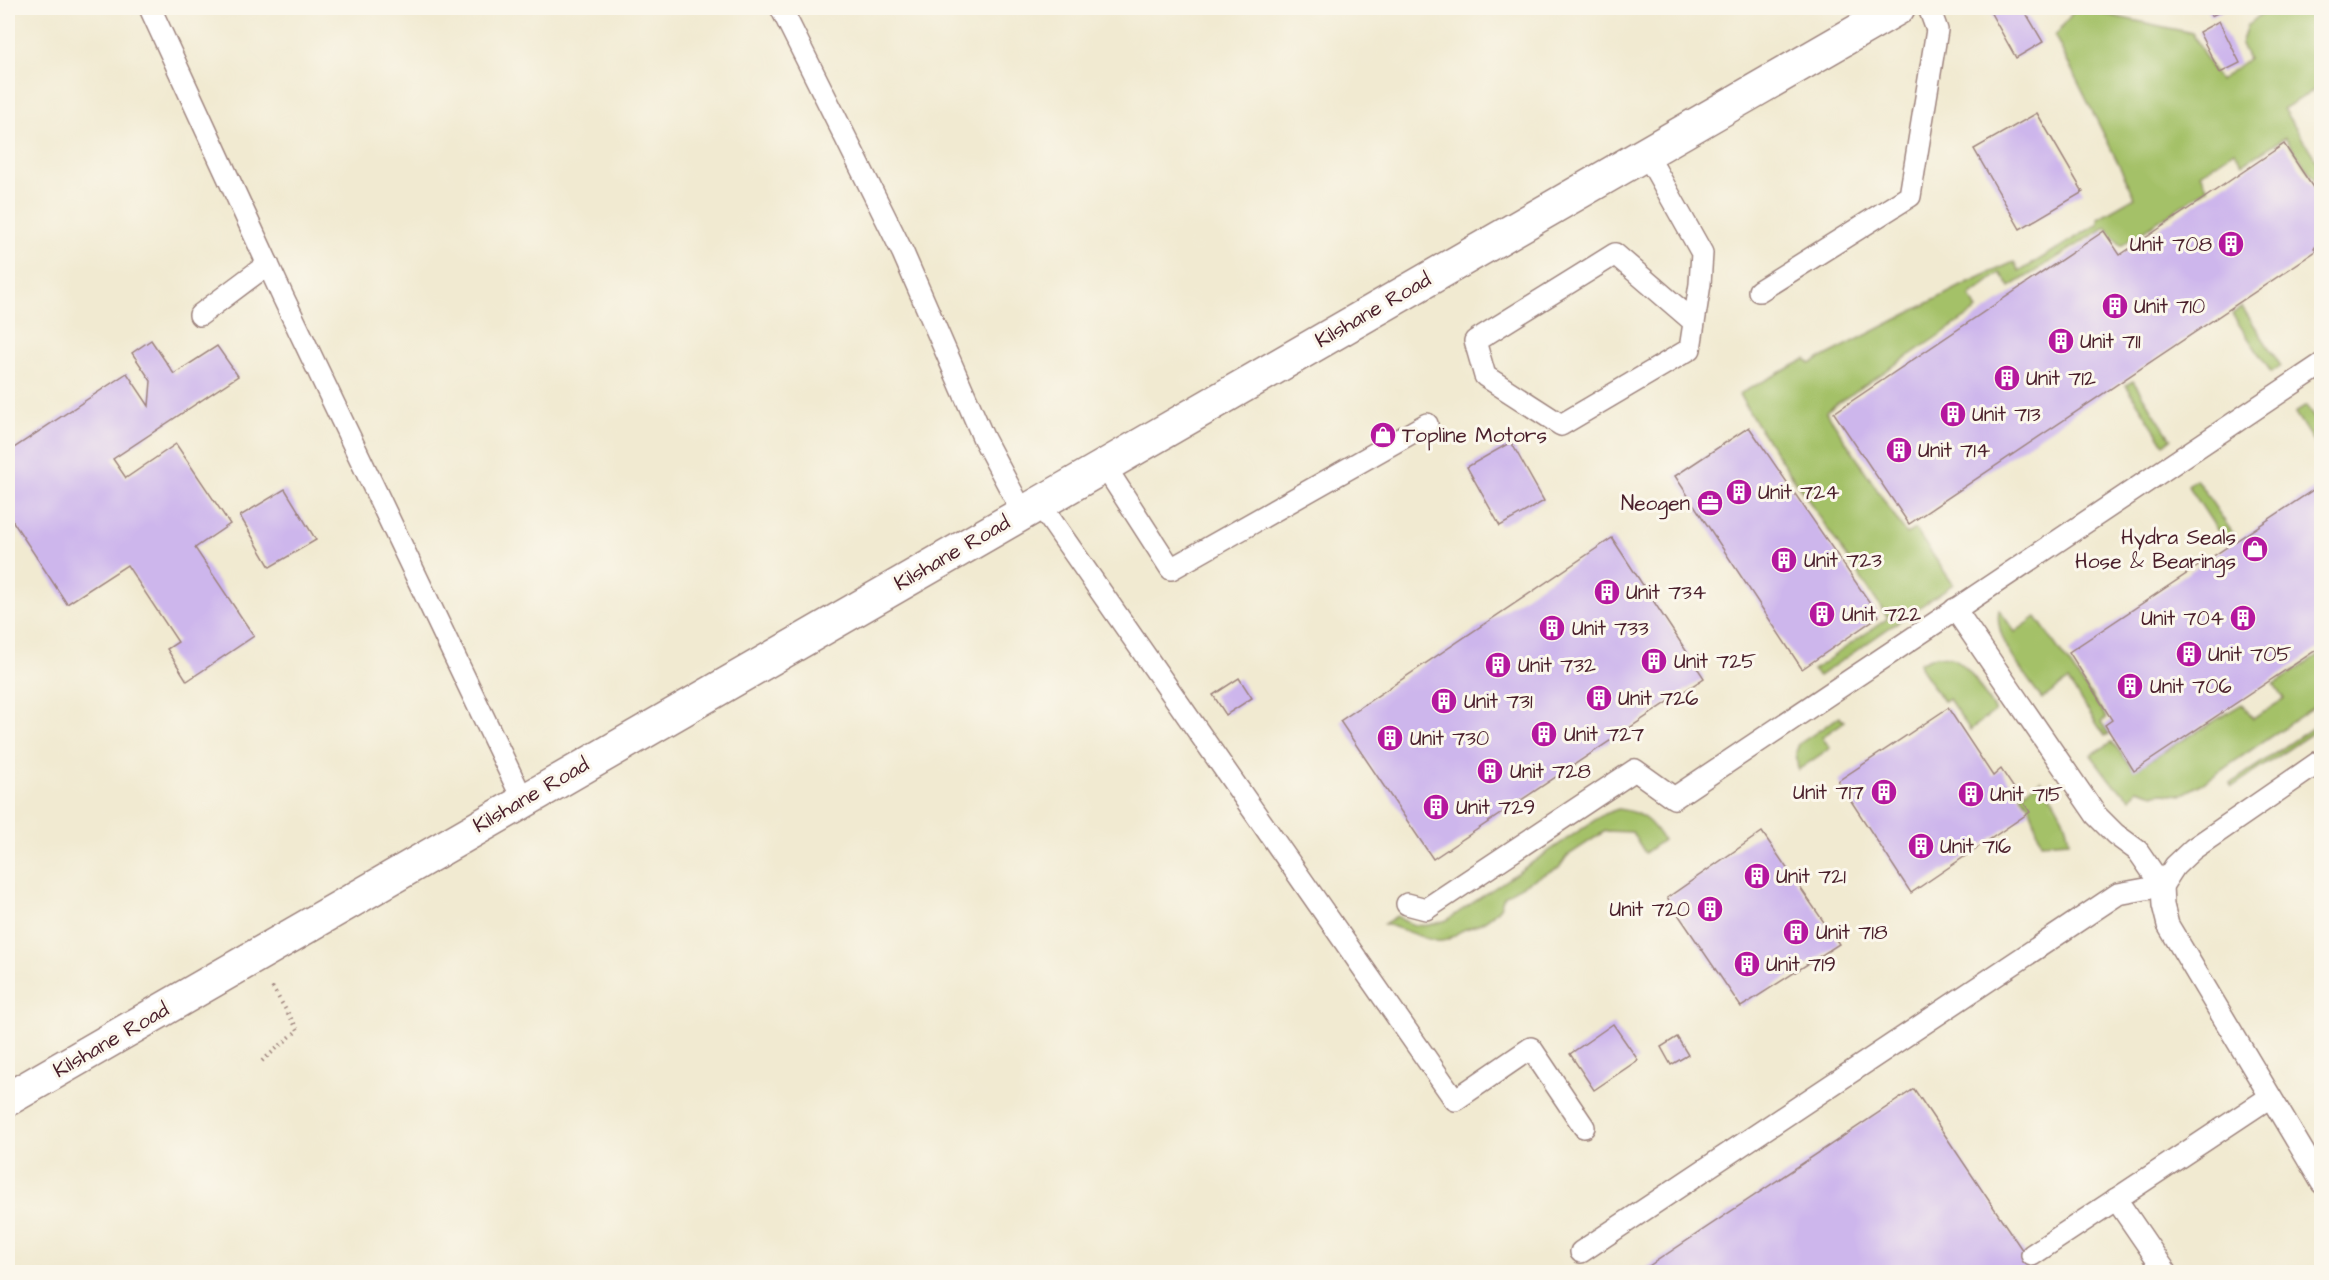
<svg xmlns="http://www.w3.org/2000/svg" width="2329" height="1280" font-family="'Architects Daughter',sans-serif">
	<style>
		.green { fill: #a4c168; stroke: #77704a; stroke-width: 1.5 }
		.building { fill: #cdb6ec }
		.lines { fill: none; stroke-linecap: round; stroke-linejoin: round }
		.service-casing { stroke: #9e847e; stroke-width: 24 }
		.tertiary-casing { stroke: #9e847e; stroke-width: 36 }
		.path { stroke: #9e847e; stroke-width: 4; stroke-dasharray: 1.5 4.5; stroke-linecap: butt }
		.service { stroke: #fff; stroke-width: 21 }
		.tertiary { stroke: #fff; stroke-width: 33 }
		.labels { text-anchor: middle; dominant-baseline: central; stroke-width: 6; stroke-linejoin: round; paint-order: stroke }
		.poi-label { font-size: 21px; fill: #4a1f2b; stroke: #fbf7ec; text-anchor: start }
		.street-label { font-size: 21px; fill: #4a1f2b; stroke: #fbf7ec }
	</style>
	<rect width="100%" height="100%" fill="#fbf7ec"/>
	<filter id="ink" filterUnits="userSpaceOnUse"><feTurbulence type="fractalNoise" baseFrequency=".0167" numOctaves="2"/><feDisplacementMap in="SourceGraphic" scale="12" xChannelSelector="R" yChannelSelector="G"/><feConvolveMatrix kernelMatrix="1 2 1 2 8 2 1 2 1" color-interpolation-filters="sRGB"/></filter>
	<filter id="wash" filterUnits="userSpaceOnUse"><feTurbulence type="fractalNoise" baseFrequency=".008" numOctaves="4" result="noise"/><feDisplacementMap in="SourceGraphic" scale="24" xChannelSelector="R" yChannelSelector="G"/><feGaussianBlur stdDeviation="1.35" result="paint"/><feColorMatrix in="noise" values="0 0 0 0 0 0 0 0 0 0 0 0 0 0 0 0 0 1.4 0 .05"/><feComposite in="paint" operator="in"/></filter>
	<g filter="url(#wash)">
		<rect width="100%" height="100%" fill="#f1ead1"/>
		<g class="green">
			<polygon points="2076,8 2192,33 2219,81 2248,59 2241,44 2247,26 2268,8 2321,8 2321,86 2283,109 2321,167 2321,189 2285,137 2243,164 2234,151 2200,174 2208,188 2121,246 2106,227 2010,287 2000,273 1970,296 1977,310 1826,411 1906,534 1915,529 1953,584 1819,676 1813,670 1888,618 1752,417 1739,394 1806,359 1810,364 1969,282 2014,262 2019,272 2098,224 2098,218 2135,197 2055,36"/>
			<polygon points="2242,307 2281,366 2271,372 2232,314"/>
			<polygon points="2133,381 2171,439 2164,444 2126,385"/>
			<polygon points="2306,406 2321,429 2321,454 2295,413"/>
			<polygon points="2196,479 2234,535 2225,542 2188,485"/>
			<path d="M 1999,610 L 2015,632 L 2036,617 L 2107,718 L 2101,722 L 2109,734 L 2105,736 L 2068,681 L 2042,699 C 2026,675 1993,639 1999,610 Z"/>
			<polygon points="2321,654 2321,702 2203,783 2181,795 2164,793 2154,794 2137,789 2131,798 2112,783 2091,755 2112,742 2134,770 2242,704 2253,719 2284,699 2274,684"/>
			<path d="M 1935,656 C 1943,656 1951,656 1958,661 C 1974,672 1984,696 1995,711 L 1970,730 L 1949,699 L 1943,701 L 1921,669 L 1919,663 Z"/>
			<polygon points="1839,717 1845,721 1822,737 1830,748 1798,770 1796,752 1799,744"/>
			<polygon points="2321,722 2321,727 2232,787 2230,784"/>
			<path d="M 2041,780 C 2054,800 2066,817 2069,841 L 2041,843 L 2030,807 L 2021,795 Z"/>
			<path d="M 1618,809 C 1642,812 1651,821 1663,840 L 1645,853 L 1632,832 L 1605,831 L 1567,856 L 1559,868 C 1555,868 1509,892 1506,895 C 1502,898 1502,903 1500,907 C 1491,919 1479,925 1466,929 C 1455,932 1449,943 1437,941 C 1419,938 1402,928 1384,924 L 1397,916 C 1413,929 1428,927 1447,920 L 1604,814 Z"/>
		</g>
		<g id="blocks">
			<g class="building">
				<polygon points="1988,8 2023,8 2043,42 2016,58"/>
				<polygon points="2207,8 2228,8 2211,16"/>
				<polygon points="2219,21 2240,63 2220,73 2199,32"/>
				<polygon points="2037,113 2083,192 2020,229 1974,149"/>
				<polygon points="2284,144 2322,201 2322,242 2314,248 2316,251 1909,524 1834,413 2104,231 2120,255"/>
				<polygon points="151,340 174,374 217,346 238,376 113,459 126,478 176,444 230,524 195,548 254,636 187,681 167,649 178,642 127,565 67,604 8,514 8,452 127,373 149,406 151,381 132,353"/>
				<polygon points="1749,427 1879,616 1802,669 1675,476"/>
				<polygon points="1511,442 1544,501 1500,526 1467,467"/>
				<polygon points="2322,484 2322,646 2134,771 2105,725 2112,720 2069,652"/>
				<polygon points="285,489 316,540 270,567 240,516"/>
				<polygon points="1612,538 1704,678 1433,859 1340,721"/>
				<polygon points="1239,678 1252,698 1226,715 1213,695"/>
				<polygon points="1948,708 1993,776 2001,769 2030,812 1911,893 1838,781"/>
				<polygon points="1762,832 1839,944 1741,1007 1667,898"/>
				<polygon points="1613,1024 1638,1060 1594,1090 1570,1054"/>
				<polygon points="1677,1037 1688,1055 1671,1065 1661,1047"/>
				<polygon points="1914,1089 2037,1272 1640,1272"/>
			</g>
		</g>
	</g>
	<g filter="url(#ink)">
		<use href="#blocks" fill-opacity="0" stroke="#9e847e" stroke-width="1.5"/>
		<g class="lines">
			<defs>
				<g id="service">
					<polyline points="150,8 283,297 523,800"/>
					<polyline points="781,8 903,253 983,437 1023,513"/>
					<polyline points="1646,153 1702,253 1700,284 1690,349 1561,425 1485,376 1475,341 1615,254 1694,322"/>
					<polyline points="1759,291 1910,196 1937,30 1929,8"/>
					<polyline points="200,315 268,264"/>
					<polyline points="1104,465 1171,569 1427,424"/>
					<polyline points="1039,503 1455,1100 1531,1048 1584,1127"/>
					<polyline points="1955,609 2096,815 2115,834 2138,851 2162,886 2163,905 2168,925 2322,1183"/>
					<polyline points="1407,904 1426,909 1635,770 1674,798 2322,364"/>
					<polyline points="2116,1199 2166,1272"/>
					<polyline points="1581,1252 2118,894 2162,886 2175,866 2193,849 2322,760"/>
					<polyline points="2032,1255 2270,1097"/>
				</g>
				<polyline id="tertiary" points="8,1099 1898,8"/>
			</defs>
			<use href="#service" class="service-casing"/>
			<use href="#tertiary" class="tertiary-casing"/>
			<polyline class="path" points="262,1061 298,1030 271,985"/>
			<use href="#service" class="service"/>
			<use href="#tertiary" class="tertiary"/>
		</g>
	</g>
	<defs>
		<symbol id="building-disc" viewBox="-11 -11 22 22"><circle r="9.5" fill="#b5179e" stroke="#fbf7ec"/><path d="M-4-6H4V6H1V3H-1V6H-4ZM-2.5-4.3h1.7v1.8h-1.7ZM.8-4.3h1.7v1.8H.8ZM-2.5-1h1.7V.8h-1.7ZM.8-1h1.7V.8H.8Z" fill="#fff"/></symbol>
		<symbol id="shop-disc" viewBox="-11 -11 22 22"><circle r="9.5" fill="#b5179e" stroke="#fbf7ec"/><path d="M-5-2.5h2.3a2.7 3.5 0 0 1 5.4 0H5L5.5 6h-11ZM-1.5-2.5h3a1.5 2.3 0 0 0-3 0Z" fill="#fff"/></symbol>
		<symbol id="office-disc" viewBox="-11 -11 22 22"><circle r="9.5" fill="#b5179e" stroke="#fbf7ec"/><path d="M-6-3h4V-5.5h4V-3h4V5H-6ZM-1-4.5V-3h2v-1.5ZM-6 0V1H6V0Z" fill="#fff"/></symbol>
	</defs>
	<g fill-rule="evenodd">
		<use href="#building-disc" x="2216" y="229" width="30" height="30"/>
		<use href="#building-disc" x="2100" y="291" width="30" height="30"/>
		<use href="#building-disc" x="2046" y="326" width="30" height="30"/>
		<use href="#building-disc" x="1992" y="363" width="30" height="30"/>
		<use href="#building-disc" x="1938" y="399" width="30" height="30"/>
		<use href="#shop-disc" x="1368" y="420" width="30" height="30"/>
		<use href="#building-disc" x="1884" y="435" width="30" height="30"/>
		<use href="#building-disc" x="1724" y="477" width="30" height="30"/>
		<use href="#office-disc" x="1695" y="488" width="30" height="30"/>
		<use href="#shop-disc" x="2240" y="534" width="30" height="30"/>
		<use href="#building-disc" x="1769" y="545" width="30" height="30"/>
		<use href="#building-disc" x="1592" y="577" width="30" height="30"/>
		<use href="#building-disc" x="1807" y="599" width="30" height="30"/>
		<use href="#building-disc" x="2228" y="603" width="30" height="30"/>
		<use href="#building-disc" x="1537" y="613" width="30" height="30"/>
		<use href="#building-disc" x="2174" y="639" width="30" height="30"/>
		<use href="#building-disc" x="1639" y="646" width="30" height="30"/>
		<use href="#building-disc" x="1483" y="650" width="30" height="30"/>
		<use href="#building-disc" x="2115" y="671" width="30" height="30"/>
		<use href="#building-disc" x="1584" y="683" width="30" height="30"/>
		<use href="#building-disc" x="1429" y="686" width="30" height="30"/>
		<use href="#building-disc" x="1529" y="719" width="30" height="30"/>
		<use href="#building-disc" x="1375" y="723" width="30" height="30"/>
		<use href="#building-disc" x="1475" y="756" width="30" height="30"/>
		<use href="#building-disc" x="1869" y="777" width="30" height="30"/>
		<use href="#building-disc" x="1956" y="779" width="30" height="30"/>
		<use href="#building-disc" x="1421" y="792" width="30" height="30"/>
		<use href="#building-disc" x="1906" y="831" width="30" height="30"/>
		<use href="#building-disc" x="1742" y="861" width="30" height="30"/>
		<use href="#building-disc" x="1695" y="894" width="30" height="30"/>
		<use href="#building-disc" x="1781" y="917" width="30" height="30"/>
		<use href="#building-disc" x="1732" y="949" width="30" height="30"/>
	</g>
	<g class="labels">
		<g class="poi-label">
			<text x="2212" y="244" text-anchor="end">Unit 708</text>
			<text x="2134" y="306">Unit 710</text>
			<text x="2080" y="341">Unit 711</text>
			<text x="2026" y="378">Unit 712</text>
			<text x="1972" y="414">Unit 713</text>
			<text x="1402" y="435">Topline Motors</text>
			<text x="1918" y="450">Unit 714</text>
			<text x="1758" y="492">Unit 724</text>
			<text x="1690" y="503" text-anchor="end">Neogen</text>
			<text x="2236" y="537" text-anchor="end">Hydra Seals<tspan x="2236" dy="24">Hose &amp; Bearings</tspan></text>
			<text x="1804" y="560">Unit 723</text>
			<text x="1626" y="592">Unit 734</text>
			<text x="1842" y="614">Unit 722</text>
			<text x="2224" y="618" text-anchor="end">Unit 704</text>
			<text x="1572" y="628">Unit 733</text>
			<text x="2208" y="654">Unit 705</text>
			<text x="1674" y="661">Unit 725</text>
			<text x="1518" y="665">Unit 732</text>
			<text x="2150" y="686">Unit 706</text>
			<text x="1618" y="698">Unit 726</text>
			<text x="1464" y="701">Unit 731</text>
			<text x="1564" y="734">Unit 727</text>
			<text x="1410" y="738">Unit 730</text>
			<text x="1510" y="771">Unit 728</text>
			<text x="1864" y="792" text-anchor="end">Unit 717</text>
			<text x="1990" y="794">Unit 715</text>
			<text x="1456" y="807">Unit 729</text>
			<text x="1940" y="846">Unit 716</text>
			<text x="1776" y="876">Unit 721</text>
			<text x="1690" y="909" text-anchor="end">Unit 720</text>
			<text x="1816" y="932">Unit 718</text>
			<text x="1766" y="964">Unit 719</text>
		</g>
		<g class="street-label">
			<text transform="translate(1373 310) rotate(-30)">Kilshane Road</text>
			<text transform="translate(952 553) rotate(-30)">Kilshane Road</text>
			<text transform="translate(531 795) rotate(-30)">Kilshane Road</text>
			<text transform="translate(111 1040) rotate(-30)">Kilshane Road</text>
		</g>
	</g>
	<rect width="2329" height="1280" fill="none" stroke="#fbf7ec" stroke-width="30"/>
</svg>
